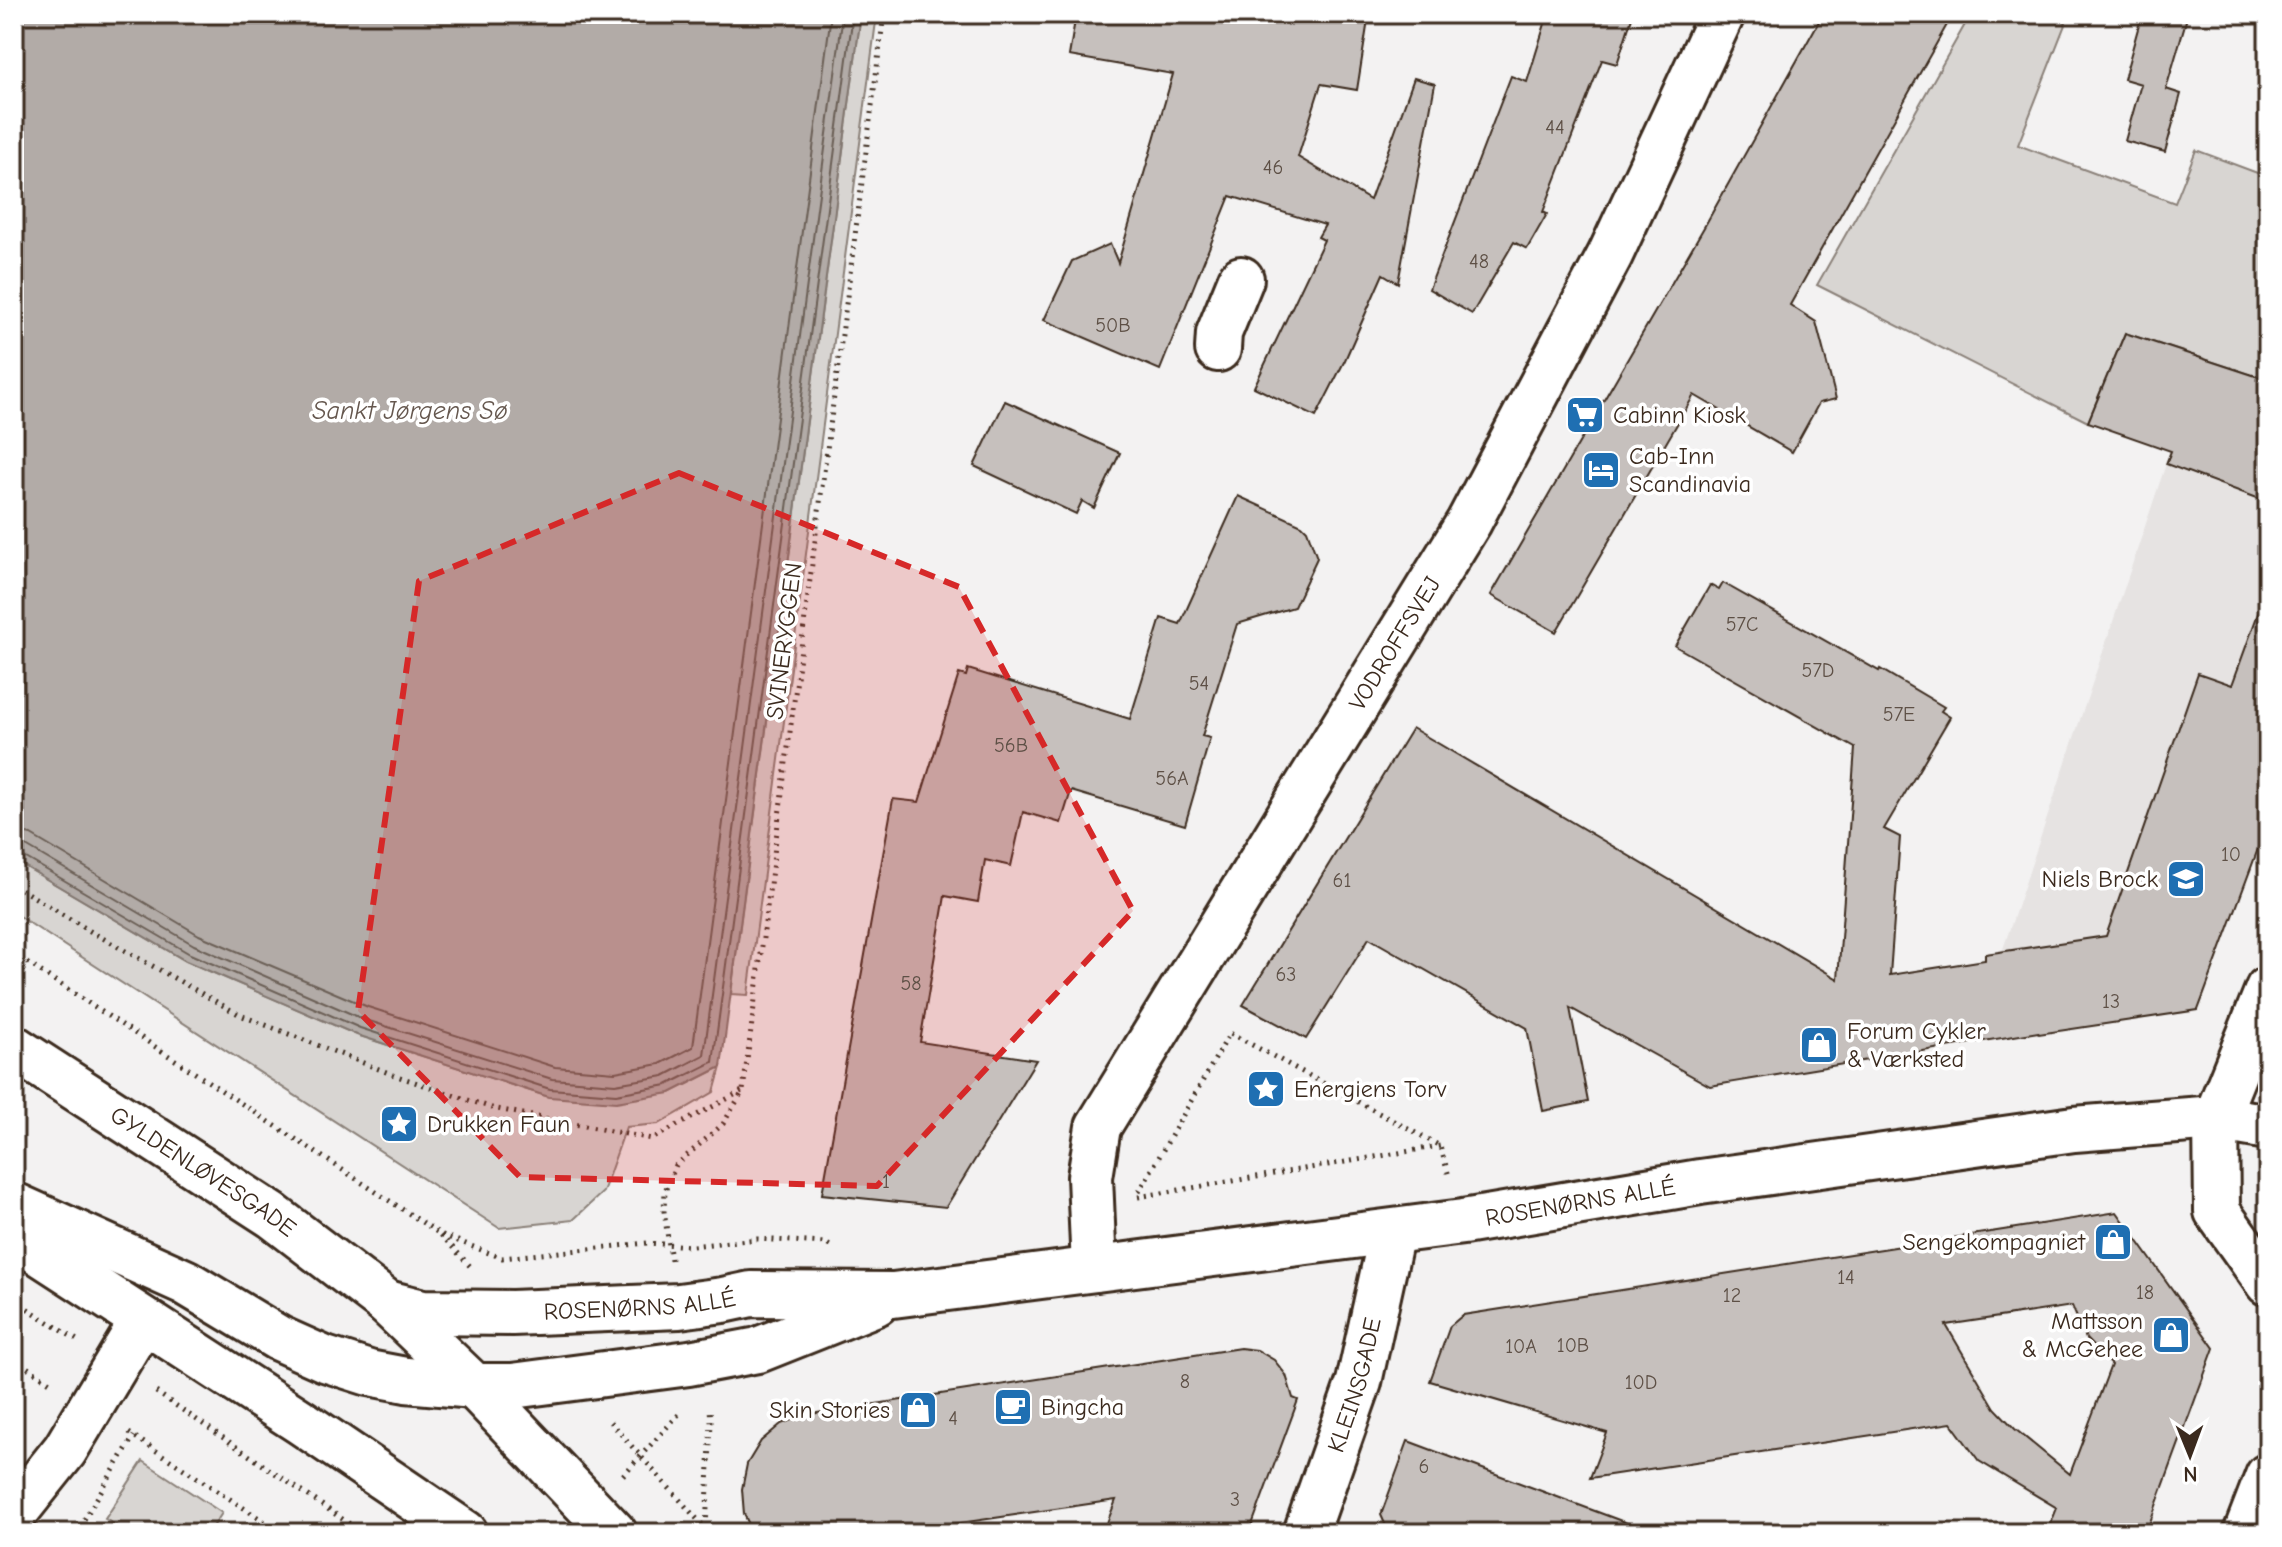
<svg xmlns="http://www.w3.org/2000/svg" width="2282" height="1547" font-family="'Comic Neue',sans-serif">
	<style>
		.built { fill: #e6e3e2 }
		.green { fill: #d8d5d2; stroke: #8a8078; stroke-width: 2 }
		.water { fill: #b2aba7; stroke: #827770; stroke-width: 2 }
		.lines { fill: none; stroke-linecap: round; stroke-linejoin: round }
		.shore { stroke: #6b5e55; stroke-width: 2 }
		.building { fill: #c6c0bd; stroke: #3b2a1e; stroke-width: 2; fill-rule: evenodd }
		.minor-casing { stroke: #3b2a1e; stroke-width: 50 }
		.path { stroke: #3b2a1e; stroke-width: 5; stroke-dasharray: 2 6; stroke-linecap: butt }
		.minor { stroke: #fff; stroke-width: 44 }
		.marked { fill: #d62828; fill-opacity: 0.2; stroke: #d62828; stroke-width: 6; stroke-dasharray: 16 10; stroke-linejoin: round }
		.labels { text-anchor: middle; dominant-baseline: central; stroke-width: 7; stroke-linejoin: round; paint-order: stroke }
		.number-label { font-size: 20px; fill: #5e5046 }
		.poi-label { font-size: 24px; fill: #3b2a1e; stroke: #fff; text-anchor: start }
		.street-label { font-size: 24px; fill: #3b2a1e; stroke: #fff }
		.water-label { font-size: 26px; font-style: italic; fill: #65574e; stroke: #fff }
	</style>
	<rect width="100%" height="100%" fill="#f3f2f2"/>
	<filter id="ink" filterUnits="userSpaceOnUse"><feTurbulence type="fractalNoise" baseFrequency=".0125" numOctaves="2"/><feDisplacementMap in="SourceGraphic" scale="16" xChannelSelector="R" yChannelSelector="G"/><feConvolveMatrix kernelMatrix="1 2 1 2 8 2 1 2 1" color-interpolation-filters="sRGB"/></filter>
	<g filter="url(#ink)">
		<polygon class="built" points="2196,150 2268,177 2268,822 2039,1034 2038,1032 2010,1036 2002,952 2170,452 2129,436 2167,348"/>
		<g class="green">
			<polygon points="861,14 877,14 748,995 731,994"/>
			<polygon points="1971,14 2047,14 2066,22 2018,145 2175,203 2196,150 2268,177 2268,380 2125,333 2088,422 1817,285"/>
			<polygon points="14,860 186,961 357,1035 549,1097 670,1093 721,1067 714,1092 659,1124 626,1127 603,1192 573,1220 499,1228 14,913"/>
			<polygon points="143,1461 222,1513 209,1533 130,1533 105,1519"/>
		</g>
		<polygon class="water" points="14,14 861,14 721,1067 670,1093 616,1102 549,1097 357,1035 186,961 14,860"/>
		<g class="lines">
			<g class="shore">
				<polyline points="14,831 31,835 199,935 368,1007 555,1067 615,1072 660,1064 693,1047 831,14"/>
				<polyline points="14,843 26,846 194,945 363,1019 552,1079 615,1084 664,1076 704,1055 843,14"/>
				<polyline points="14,854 21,855 190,954 360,1028 550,1089 616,1094 667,1085 713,1062 853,14"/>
			</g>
		</g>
		<g class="building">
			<polygon points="1076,14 1369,14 1357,90 1321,84 1298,157 1370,200 1414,78 1435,84 1398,283 1383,274 1345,360 1316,417 1254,387 1324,240 1318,237 1325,225 1230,196 1160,370 1044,320 1072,261 1110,244 1118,263 1173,74 1069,56"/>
			<polygon points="1548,14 1633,14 1617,64 1602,60 1543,212 1547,214 1527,249 1514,242 1472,314 1429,289 1511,76 1527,82"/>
			<polygon points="1823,14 1953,14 1790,305 1816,322 1836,399 1819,403 1792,452 1694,395 1556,632 1491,595 1707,222"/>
			<polygon points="2142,14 2188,14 2166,89 2181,94 2165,152 2125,141 2141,84 2124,79"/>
			<polygon points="2125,333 2268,380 2268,502 2166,464 2171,451 2088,422"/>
			<polygon points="1005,401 1120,453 1094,508 1082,501 1076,514 974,466"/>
			<polygon points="1238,496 1302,525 1307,530 1317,558 1294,607 1237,624 1202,736 1210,738 1185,825 1071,791 1061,823 1023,812 1011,866 985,860 978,902 945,896 920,1042 1036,1060 946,1207 822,1194 893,799 919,802 959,674 966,676 968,669 1130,719 1161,618 1180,624"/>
			<polygon points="1723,583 1879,671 1880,669 1944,707 1941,711 1950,717 1884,829 1900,837 1890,975 1985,960 1985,954 2106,936 2198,673 2232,685 2263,600 2268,601 2268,822 2198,1010 2039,1034 2038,1032 1710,1086 1570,1008 1588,1102 1543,1111 1527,1028 1369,938 1306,1039 1243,1005 1412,728 1838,979 1855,748 1675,646 1710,585 1719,590"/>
			<path d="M 2117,1212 L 2214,1348 L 2146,1533 L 2047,1533 L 2057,1508 L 1979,1461 L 1951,1423 L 1590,1478 L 1607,1433 L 1430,1381 L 1450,1326 L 1463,1315 ZM 2072,1306 L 2086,1339 L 2111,1365 L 2070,1474 L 2015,1429 L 1995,1408 L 1946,1325 Z"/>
			<polygon points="1240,1348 1257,1350 1274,1360 1286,1375 1293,1398 1298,1400 1249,1533 1103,1533 1116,1500 940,1526 937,1533 753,1533 744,1514 742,1489 747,1464 761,1441 781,1424 804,1415"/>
			<polygon points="1408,1441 1643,1529 1643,1533 1389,1533 1381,1515"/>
		</g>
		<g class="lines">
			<defs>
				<g id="minor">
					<polyline points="1218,349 1219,333 1241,279"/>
					<polyline points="2268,989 2216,1118 2217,1211 2268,1283"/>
					<path id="s1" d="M 14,1048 L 273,1216 L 387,1303 L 474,1386 L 614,1533"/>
					<polyline points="14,1205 185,1282 278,1338 325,1359 369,1373 406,1380 474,1386 512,1386 689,1363 758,1350 876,1303"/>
					<polyline points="14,1236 301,1422 465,1533"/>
					<path id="s2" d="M 1094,1269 L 1090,1177 L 1098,1127 L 1469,522 L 1610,255 L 1722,14"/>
					<path id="s3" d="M 387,1303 L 423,1312 L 512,1313 L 679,1306 L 723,1300 L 751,1294 L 893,1295 L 1463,1222 L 1700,1182 L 2074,1129 L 2216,1118 L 2268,1127"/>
					<polyline points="14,1514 65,1450 143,1320"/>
					<path id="s4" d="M 1306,1533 L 1359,1382 L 1392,1232"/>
					<polyline points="2246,1533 2268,1476"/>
				</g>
			</defs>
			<use href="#minor" class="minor-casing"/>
			<g class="path">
				<polyline points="14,885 90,931 240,1015 394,1075 492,1108 652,1139 742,1091"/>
				<polyline points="14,954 440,1234 502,1258 647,1243 692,1246 757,1239 825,1243 830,1246"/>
				<polyline points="1139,1192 1230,1033 1440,1146 1449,1176"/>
				<polyline points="1138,1197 1440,1146"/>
				<polyline points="441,1235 470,1266"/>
				<polyline points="671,1260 664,1211 665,1191 676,1165 723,1124 743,1091 884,14"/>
				<polyline points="14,1300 77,1340"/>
				<polyline points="14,1359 50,1382"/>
				<polyline points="156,1392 363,1533"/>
				<polyline points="610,1422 706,1529"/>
				<polyline points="129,1433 282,1533"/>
				<polyline points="623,1475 681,1412"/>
				<polyline points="80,1527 90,1533"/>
				<polyline points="76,1533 134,1436"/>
				<polyline points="703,1533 706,1529 711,1422 710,1409"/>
			</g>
			<use href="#minor" class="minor"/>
		</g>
	</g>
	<path class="marked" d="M 679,473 L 959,587 L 1133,911 L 877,1186 L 520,1177 L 358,1011 L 419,581 Z"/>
	<defs>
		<symbol id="supermarket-square" viewBox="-11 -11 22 22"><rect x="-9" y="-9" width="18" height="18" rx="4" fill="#1f6fb2" stroke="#fff"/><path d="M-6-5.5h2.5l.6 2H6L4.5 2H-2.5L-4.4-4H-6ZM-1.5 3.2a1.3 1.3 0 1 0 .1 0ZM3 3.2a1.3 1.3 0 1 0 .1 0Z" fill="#fff"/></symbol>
		<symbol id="hotel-square" viewBox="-11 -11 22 22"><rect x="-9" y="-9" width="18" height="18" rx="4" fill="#1f6fb2" stroke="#fff"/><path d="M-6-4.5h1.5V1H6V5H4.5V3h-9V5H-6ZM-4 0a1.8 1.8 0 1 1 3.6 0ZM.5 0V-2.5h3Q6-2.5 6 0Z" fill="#fff"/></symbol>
		<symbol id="university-square" viewBox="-11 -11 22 22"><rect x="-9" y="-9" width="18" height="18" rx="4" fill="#1f6fb2" stroke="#fff"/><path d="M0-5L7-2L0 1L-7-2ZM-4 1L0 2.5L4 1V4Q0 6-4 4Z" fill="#fff"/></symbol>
		<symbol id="shop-square" viewBox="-11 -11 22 22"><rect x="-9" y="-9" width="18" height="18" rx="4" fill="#1f6fb2" stroke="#fff"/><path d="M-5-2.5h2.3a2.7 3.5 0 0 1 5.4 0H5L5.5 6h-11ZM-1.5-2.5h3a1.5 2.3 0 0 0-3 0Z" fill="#fff"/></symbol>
		<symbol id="sight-square" viewBox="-11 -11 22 22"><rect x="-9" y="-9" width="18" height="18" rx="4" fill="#1f6fb2" stroke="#fff"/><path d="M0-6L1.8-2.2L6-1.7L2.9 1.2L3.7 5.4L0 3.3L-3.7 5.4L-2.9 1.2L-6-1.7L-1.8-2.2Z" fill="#fff"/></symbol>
		<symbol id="cafe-square" viewBox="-11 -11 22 22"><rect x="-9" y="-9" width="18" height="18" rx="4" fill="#1f6fb2" stroke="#fff"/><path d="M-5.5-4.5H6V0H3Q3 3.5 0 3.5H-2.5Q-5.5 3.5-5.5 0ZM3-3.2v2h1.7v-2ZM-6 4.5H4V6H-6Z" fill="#fff"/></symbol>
	</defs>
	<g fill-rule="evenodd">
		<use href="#supermarket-square" x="1563" y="393" width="44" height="44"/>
		<use href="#hotel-square" x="1579" y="448" width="44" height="44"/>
		<use href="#university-square" x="2164" y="857" width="44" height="44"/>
		<use href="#shop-square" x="1797" y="1023" width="44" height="44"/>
		<use href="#sight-square" x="1244" y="1067" width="44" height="44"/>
		<use href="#sight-square" x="377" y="1102" width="44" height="44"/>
		<use href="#shop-square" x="2091" y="1220" width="44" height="44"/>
		<use href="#shop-square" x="2149" y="1313" width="44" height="44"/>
		<use href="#cafe-square" x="991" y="1385" width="44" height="44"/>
		<use href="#shop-square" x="896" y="1388" width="44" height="44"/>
	</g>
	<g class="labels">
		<g class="number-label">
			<text x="1555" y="127">44</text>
			<text x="1273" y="167">46</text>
			<text x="1479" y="261">48</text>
			<text x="1113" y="325">50B</text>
			<text x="1742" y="624">57C</text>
			<text x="1818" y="670">57D</text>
			<text x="1199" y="683">54</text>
			<text x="1899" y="714">57E</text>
			<text x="1011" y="745">56B</text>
			<text x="1172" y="778">56A</text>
			<text x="2231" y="854">10</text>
			<text x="1342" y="880">61</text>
			<text x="1286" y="974">63</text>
			<text x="911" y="983">58</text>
			<text x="2111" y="1001">13</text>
			<text x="886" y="1181">1</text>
			<text x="1846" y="1277">14</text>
			<text x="2145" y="1292">18</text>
			<text x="1732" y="1295">12</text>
			<text x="1573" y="1345">10B</text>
			<text x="1521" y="1346">10A</text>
			<text x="1185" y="1381">8</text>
			<text x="1641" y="1382">10D</text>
			<text x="953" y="1418">4</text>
			<text x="1424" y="1466">6</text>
			<text x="1235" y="1499">3</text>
		</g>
		<g class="poi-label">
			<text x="1613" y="415">Cabinn Kiosk</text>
			<text x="1629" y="456">Cab-Inn<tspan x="1629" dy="28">Scandinavia</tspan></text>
			<text x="2158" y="879" text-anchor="end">Niels Brock</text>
			<text x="1847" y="1031">Forum Cykler<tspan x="1847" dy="28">&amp; Værksted</tspan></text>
			<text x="1294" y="1089">Energiens Torv</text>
			<text x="427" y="1124">Drukken Faun</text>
			<text x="2085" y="1242" text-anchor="end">Sengekompagniet</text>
			<text x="2143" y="1321" text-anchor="end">Mattsson<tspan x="2143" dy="28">&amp; McGehee</tspan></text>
			<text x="1041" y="1407">Bingcha</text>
			<text x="890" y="1410" text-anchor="end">Skin Stories</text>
		</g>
		<g class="street-label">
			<text transform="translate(784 641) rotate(-83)">SVINERYGGEN</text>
			<text stroke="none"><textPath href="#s2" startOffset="710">VODROFFSVEJ</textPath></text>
			<text stroke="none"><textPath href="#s1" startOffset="226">GYLDENLØVESGADE</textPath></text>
			<text stroke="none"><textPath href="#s3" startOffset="1202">ROSENØRNS ALLÉ</textPath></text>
			<text stroke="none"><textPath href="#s3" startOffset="254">ROSENØRNS ALLÉ</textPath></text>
			<text stroke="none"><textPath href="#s4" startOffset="156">KLEINSGADE</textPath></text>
		</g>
		<g class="water-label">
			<text x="410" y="411">Sankt Jørgens Sø</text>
		</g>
	</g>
	<rect width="2282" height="1547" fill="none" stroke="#fff" stroke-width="48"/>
	<rect x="24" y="24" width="2234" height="1499" fill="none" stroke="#3b2a1e" stroke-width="3" filter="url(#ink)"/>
	<g transform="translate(2190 1455) rotate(179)" stroke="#ffffff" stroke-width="6" paint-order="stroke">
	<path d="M0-6L14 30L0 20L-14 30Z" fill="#3b2a1e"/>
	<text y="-12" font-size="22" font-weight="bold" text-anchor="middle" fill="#3b2a1e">N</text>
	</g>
</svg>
